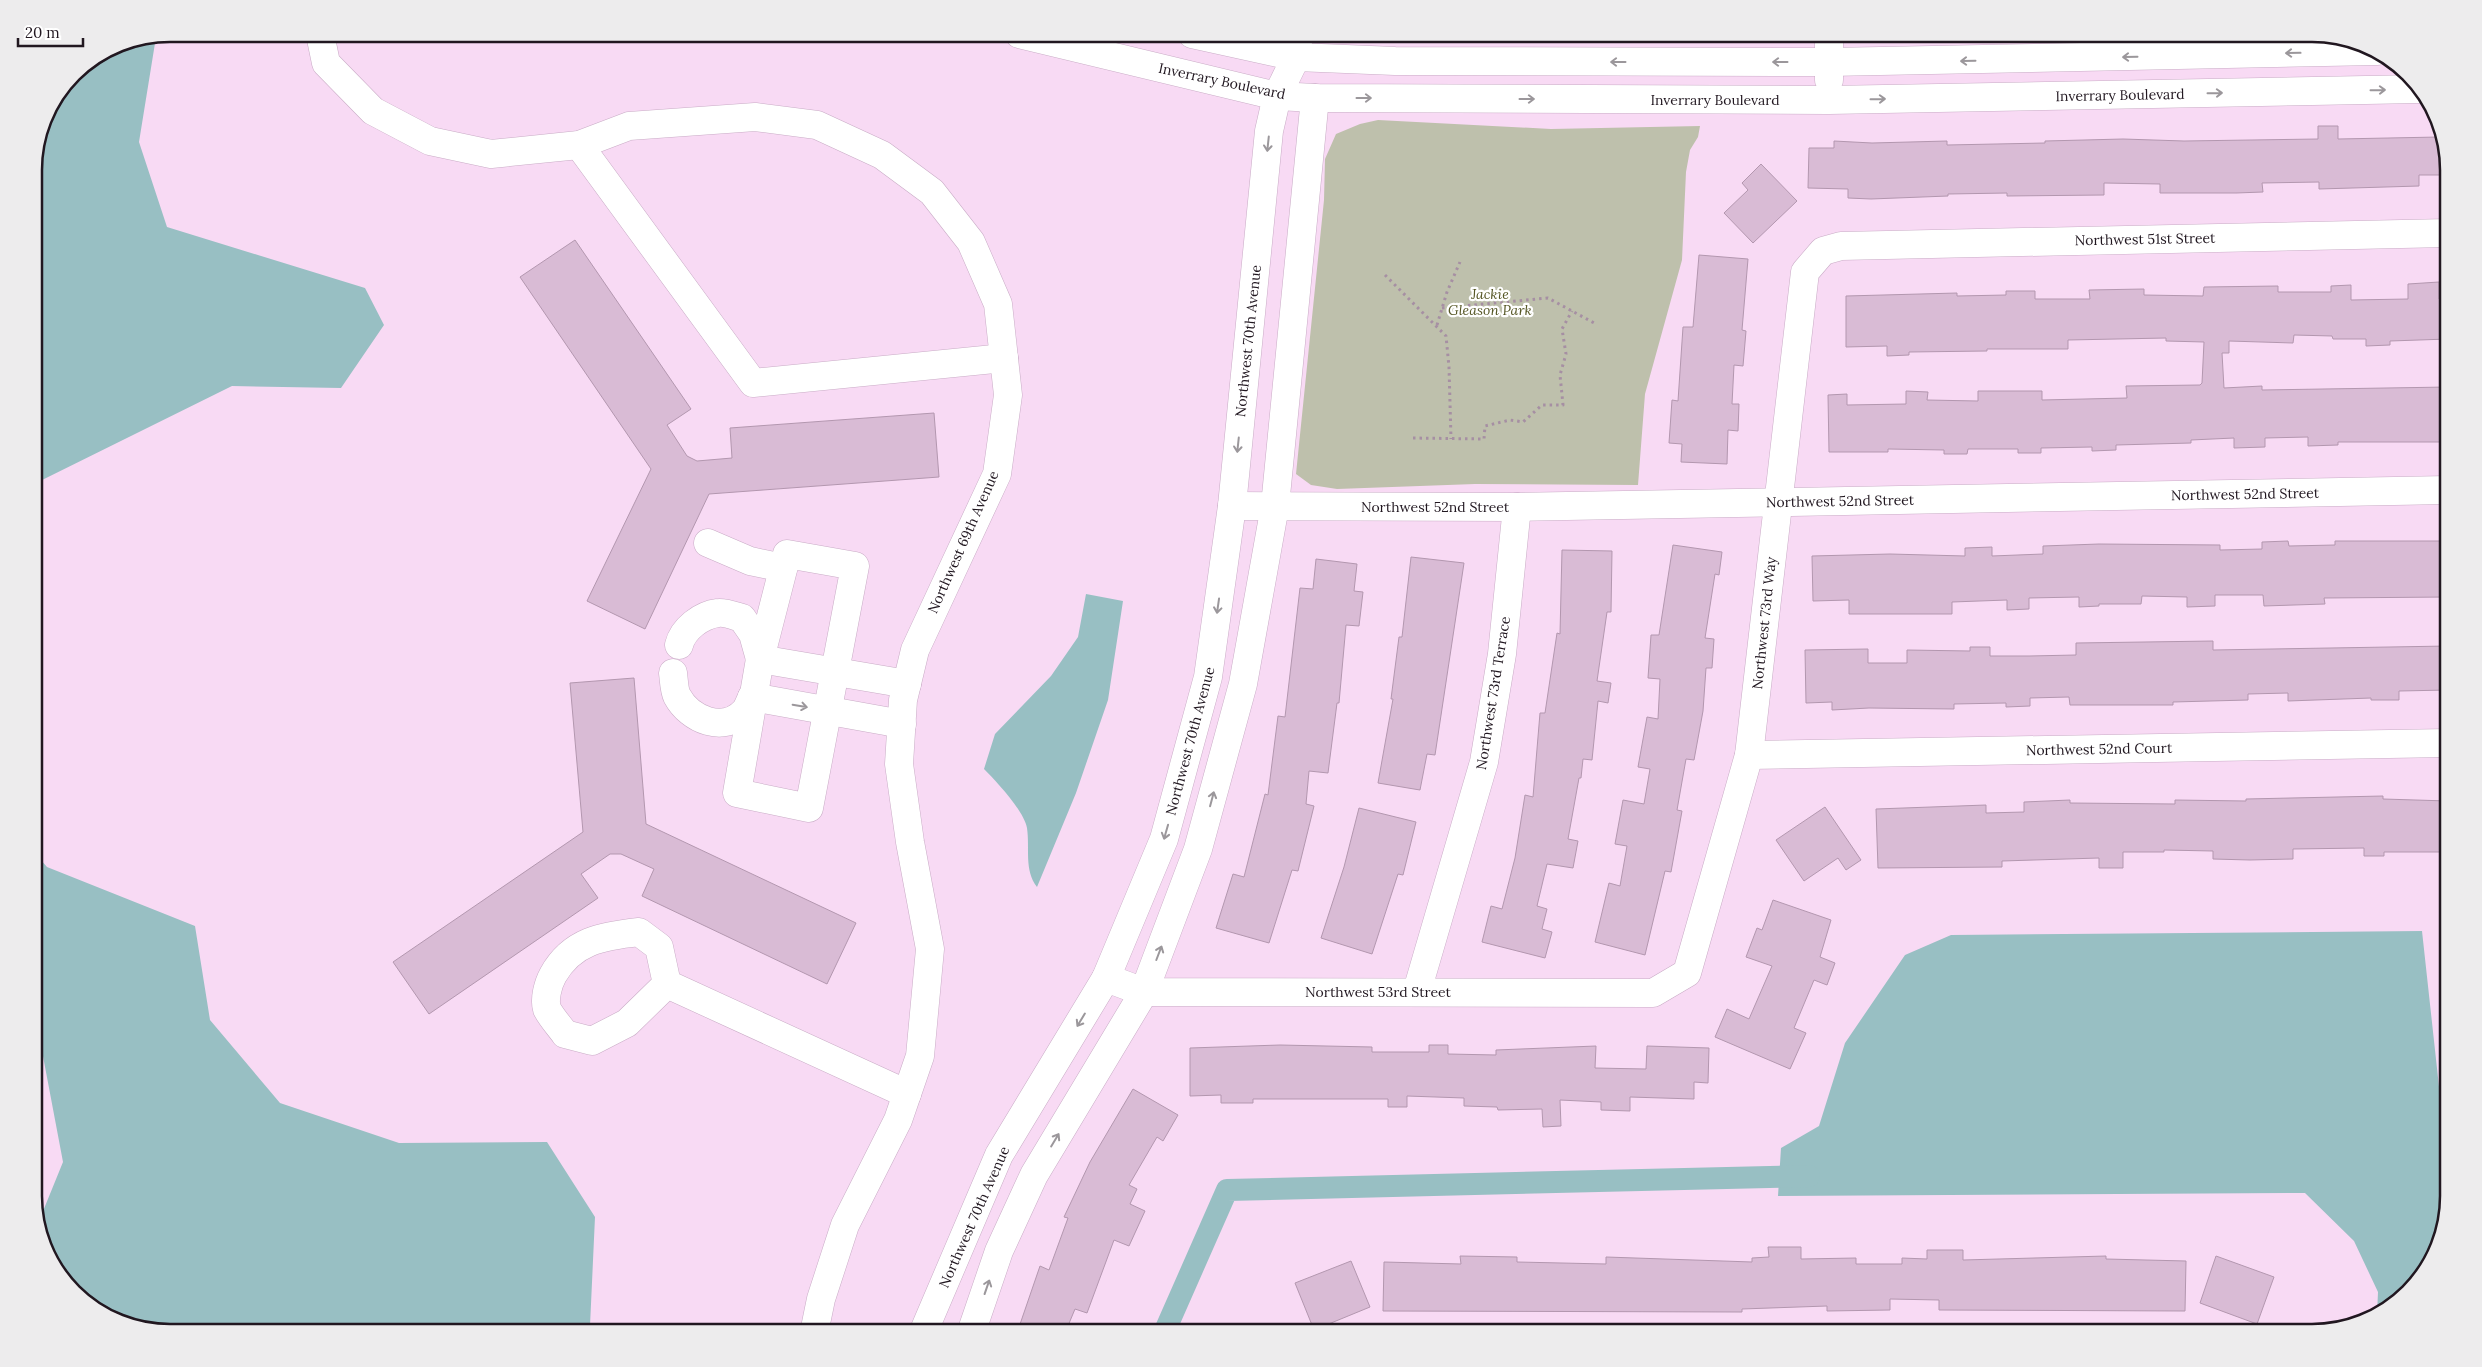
<svg xmlns="http://www.w3.org/2000/svg" width="2482" height="1367" font-family="Lora,serif">
	<style>
		.green { fill: #bec0ac }
		.water { fill: #98bfc3 }
		.lines { fill: none; stroke-linecap: round; stroke-linejoin: round }
		.canal { stroke: #98bfc3; stroke-width: 22 }
		.building { fill: #d9bbd5; stroke: #b397af }
		.minor-casing { stroke: #c9acc6; stroke-width: 29 }
		.path { stroke: #a68fa3; stroke-width: 3; stroke-dasharray: 2.5 4; stroke-linecap: butt }
		.minor { stroke: #fff; stroke-width: 28 }
		.oneway { stroke: #9b979b }
		.labels { text-anchor: middle; dominant-baseline: central; stroke-width: 4.5; stroke-linejoin: round; paint-order: stroke }
		.street-label { font-size: 14px; fill: #211720; stroke: #fff }
		.park-label { font-size: 14px; font-style: italic; fill: #555624; stroke: #fff }
		.rim { fill: none; stroke: #211720; stroke-width: 2.5 }
	</style>
	<rect width="100%" height="100%" fill="#f8daf4"/>
	<polygon class="green" points="1378,120 1551,129 1700,126 1698,137 1690,150 1686,172 1682,260 1645,394 1638,485 1475,484 1337,489 1311,485 1296,474 1324,200 1325,159 1336,134 1360,124"/>
	<g class="water">
		<polygon points="156,37 139,142 167,227 365,288 384,325 341,388 232,386 34,484 34,162 44,118 74,74 119,44"/>
		<path d="M 1086,594 L 1123,601 L 1108,700 L 1076,793 L 1037,887 C 1024,870 1030,849 1027,828 C 1024,811 996,781 984,769 L 995,734 L 1051,676 L 1078,637 Z"/>
		<polygon points="34,852 47,867 195,926 210,1020 280,1103 399,1143 547,1142 595,1217 590,1326 600,1333 171,1333 102,1315 57,1272 39,1221 63,1162 39,1035 34,1027"/>
		<polygon points="2422,931 2448,1169 2448,1196 2430,1265 2380,1315 2377,1315 2378,1292 2354,1241 2305,1193 1778,1196 1781,1148 1819,1126 1845,1043 1905,955 1951,935"/>
	</g>
	<g class="lines">
		<polyline class="canal" points="1164,1333 1227,1190 1809,1176"/>
	</g>
	<g class="building">
		<polygon points="2318,126 2338,126 2338,139 2439,137 2448,162 2448,175 2419,175 2419,186 2319,189 2319,182 2262,183 2263,192 2236,193 2160,193 2160,184 2104,183 2104,195 2007,196 2007,193 1948,194 1948,196 1871,199 1848,198 1848,189 1808,188 1809,148 1834,148 1834,141 1872,143 1947,141 1947,145 2045,143 2045,141 2123,139 2184,141 2318,139"/>
		<polygon points="1761,164 1797,201 1753,243 1724,213 1748,190 1742,183"/>
		<polygon points="575,240 691,409 667,425 687,456 697,461 732,458 730,428 934,413 939,477 709,494 645,629 587,601 651,469 520,277"/>
		<polygon points="1699,255 1748,259 1742,330 1746,331 1743,366 1734,365 1732,404 1739,404 1738,431 1728,430 1727,464 1681,462 1682,444 1669,443 1672,400 1678,401 1683,327 1693,327"/>
		<polygon points="2439,282 2439,299 2448,299 2448,339 2390,341 2390,345 2366,346 2366,339 2333,339 2332,336 2294,335 2293,343 2229,341 2229,353 2222,353 2224,388 2262,386 2262,390 2448,387 2448,442 2338,442 2338,445 2308,446 2308,437 2265,438 2265,447 2234,448 2234,438 2191,440 2191,443 2116,445 2116,450 2092,451 2092,447 2041,448 2041,453 2018,453 2018,449 1968,449 1967,454 1944,454 1944,450 1888,449 1888,452 1829,452 1828,395 1847,394 1847,405 1906,404 1906,391 1928,392 1927,400 1978,401 1978,391 2042,391 2042,400 2127,398 2126,386 2200,385 2202,383 2204,342 2166,341 2166,338 2068,340 2068,349 1987,349 1987,351 1909,352 1909,355 1887,356 1887,346 1846,347 1846,296 1957,293 1957,296 2006,295 2006,291 2035,291 2035,299 2090,299 2089,290 2144,289 2144,295 2203,296 2204,287 2278,286 2278,292 2331,292 2331,286 2351,285 2351,300 2408,299 2408,284"/>
		<polygon points="2288,541 2289,546 2335,545 2335,541 2448,541 2448,597 2324,598 2325,604 2264,606 2263,595 2215,595 2215,606 2187,607 2187,597 2142,596 2141,604 2099,604 2099,606 2079,607 2079,597 2029,598 2029,609 2007,610 2007,600 1952,602 1952,614 1849,614 1849,600 1813,601 1812,556 1890,554 1965,556 1965,548 1992,547 1992,556 2043,554 2043,546 2099,544 2220,545 2220,550 2262,549 2262,542"/>
		<polygon points="1673,545 1722,552 1719,575 1715,574 1705,638 1714,639 1712,668 1706,668 1703,711 1694,760 1686,759 1677,810 1682,811 1671,872 1665,871 1645,955 1595,942 1609,883 1620,886 1627,846 1615,844 1623,800 1644,804 1650,769 1638,767 1647,717 1658,719 1660,679 1648,678 1651,635 1659,635"/>
		<polygon points="1562,550 1612,551 1611,612 1607,612 1597,681 1611,683 1608,703 1598,701 1592,760 1583,759 1581,778 1579,778 1568,839 1578,841 1573,868 1547,864 1537,906 1547,909 1542,929 1552,932 1545,958 1482,942 1491,906 1502,909 1515,858 1525,795 1533,797 1540,713 1545,713 1557,633 1560,634"/>
		<polygon points="1411,557 1464,563 1435,755 1427,754 1420,790 1378,783 1393,699 1391,699 1399,637 1402,637"/>
		<polygon points="1316,559 1357,564 1354,591 1363,592 1359,626 1346,625 1339,703 1337,703 1328,773 1309,771 1306,804 1314,806 1298,871 1292,870 1269,943 1216,928 1233,874 1244,877 1265,794 1268,795 1278,716 1285,717 1300,588 1313,589"/>
		<polygon points="2213,641 2213,650 2448,646 2448,690 2399,691 2399,700 2371,700 2371,698 2288,701 2288,693 2248,694 2248,700 2173,702 2173,705 2070,705 2069,697 2030,698 2030,706 2006,707 2006,703 1954,704 1954,709 1869,708 1832,710 1832,702 1806,703 1805,650 1868,649 1868,663 1907,663 1907,650 1970,651 1970,647 1990,647 1990,656 2029,656 2076,655 2076,643"/>
		<polygon points="634,678 646,824 856,923 827,984 642,896 654,869 621,854 610,854 581,874 598,898 429,1014 393,962 583,832 570,683"/>
		<polygon points="2383,796 2383,799 2448,801 2448,852 2384,852 2384,856 2364,856 2364,848 2293,849 2293,859 2250,860 2213,859 2213,851 2164,850 2164,852 2123,852 2123,868 2099,868 2099,858 2002,861 2002,867 1878,868 1876,809 1986,805 1986,813 2024,812 2024,802 2070,800 2070,803 2175,804 2175,800 2246,801 2246,799"/>
		<polygon points="1825,807 1861,860 1846,870 1838,858 1804,881 1776,840"/>
		<polygon points="1359,808 1416,822 1403,875 1398,874 1372,954 1321,938 1344,867"/>
		<polygon points="1773,900 1831,920 1820,957 1835,963 1827,985 1814,980 1794,1028 1806,1033 1790,1069 1715,1037 1727,1009 1749,1019 1772,966 1746,957 1757,928 1762,930"/>
		<polygon points="1280,1045 1372,1047 1372,1052 1429,1052 1429,1045 1448,1045 1448,1054 1496,1055 1496,1050 1596,1046 1595,1068 1646,1069 1647,1046 1709,1048 1708,1083 1694,1082 1694,1099 1630,1097 1630,1111 1601,1110 1601,1102 1560,1100 1561,1126 1543,1127 1542,1109 1498,1110 1497,1107 1464,1106 1464,1098 1407,1096 1407,1107 1388,1107 1388,1099 1253,1099 1253,1103 1221,1103 1221,1095 1190,1096 1190,1048"/>
		<polygon points="1133,1089 1178,1115 1163,1141 1157,1137 1129,1185 1137,1189 1130,1204 1145,1211 1129,1246 1114,1240 1087,1313 1075,1309 1065,1333 1017,1333 1040,1266 1049,1270 1068,1218 1064,1217 1090,1162"/>
		<polygon points="1768,1247 1801,1247 1801,1259 1856,1258 1856,1264 1902,1264 1902,1258 1927,1259 1927,1250 1963,1250 1963,1260 2106,1256 2106,1259 2186,1261 2185,1311 1939,1310 1939,1300 1890,1299 1890,1310 1827,1311 1827,1306 1742,1309 1742,1312 1383,1311 1384,1262 1461,1264 1460,1256 1517,1257 1517,1262 1606,1264 1606,1257 1752,1262 1752,1258 1769,1257"/>
		<polygon points="2216,1256 2274,1277 2257,1324 2200,1303"/>
		<polygon points="1351,1261 1370,1307 1314,1330 1295,1283"/>
	</g>
	<g class="lines">
		<defs>
			<g id="minor">
				<polyline points="320,34 326,63 373,111 430,141 491,154 579,145 629,126 755,117 817,125 882,155 932,192 971,242 998,304 1008,395 997,474 915,650 903,700 899,764 910,842 930,949 920,1056 898,1120 845,1225 821,1299 814,1333"/>
				<polyline points="1019,34 1277,96 1315,98 1829,100 2419,89"/>
				<polyline points="1192,34 1296,57 1395,61 1829,62 2377,51"/>
				<polyline points="1829,34 1829,80"/>
				<polyline points="579,145 753,383 1004,358"/>
				<polyline points="1232,506 1517,507 2448,490"/>
				<polyline points="708,543 750,561 783,568"/>
				<polygon points="787,554 855,566 809,808 737,793 760,659"/>
				<path d="M 679,645 C 683,629 701,615 718,613 C 725,612 735,616 742,618 L 753,634 L 760,659"/>
				<polyline points="760,659 907,684"/>
				<path d="M 673,673 C 674,680 674,690 677,696 C 690,720 724,734 745,711 C 748,707 750,701 752,697"/>
				<polyline points="752,697 902,724"/>
				<polyline points="1749,755 2448,743"/>
				<polyline points="1106,978 1144,992 1653,993 1687,973 1749,755 1805,272 1823,251 1841,246 2448,233"/>
				<path d="M 667,984 L 659,947 L 639,932 C 602,936 572,941 553,975 C 548,984 544,999 547,1009 C 551,1017 560,1027 565,1034 L 592,1041 L 627,1023 L 667,984 L 907,1094"/>
				<polyline points="1417,991 1484,762 1502,654 1517,507"/>
				<polyline points="923,1333 999,1155 1106,978 1164,839 1208,677 1232,506 1269,131 1277,96 1296,57 1299,34"/>
				<polyline points="971,1333 999,1251 1034,1175 1144,992 1198,849 1243,684 1275,506 1315,98"/>
			</g>
		</defs>
		<use href="#minor" class="minor-casing"/>
		<g class="path">
			<polyline points="1385,275 1446,336 1449,367 1451,439"/>
			<polyline points="1442,308 1548,298 1596,324"/>
			<polyline points="1437,325 1447,292 1460,262"/>
			<polyline points="1413,438 1484,439 1485,426 1510,420 1523,422 1542,405 1563,405 1560,375 1566,354 1562,329 1572,311"/>
		</g>
		<use href="#minor" class="minor"/>
	</g>
	<defs><path id="oneway-shaft" d="M-6 0H5M1.5-3L5.5 0L1.5 3" fill="none" stroke-width="1.6" stroke-linecap="round" stroke-linejoin="round" transform="scale(1.25)"/></defs>
	<g class="oneway">
		<use href="#oneway-shaft" transform="translate(2293 53) rotate(179)"/>
		<use href="#oneway-shaft" transform="translate(2130 57) rotate(179)"/>
		<use href="#oneway-shaft" transform="translate(1968 61) rotate(179)"/>
		<use href="#oneway-shaft" transform="translate(1618 62) rotate(-180)"/>
		<use href="#oneway-shaft" transform="translate(1780 62) rotate(-180)"/>
		<use href="#oneway-shaft" transform="translate(2378 90) rotate(-1)"/>
		<use href="#oneway-shaft" transform="translate(2215 93) rotate(-1)"/>
		<use href="#oneway-shaft" transform="translate(1364 98)"/>
		<use href="#oneway-shaft" transform="translate(1527 99)"/>
		<use href="#oneway-shaft" transform="translate(1878 99) rotate(-1)"/>
		<use href="#oneway-shaft" transform="translate(1268 144) rotate(96)"/>
		<use href="#oneway-shaft" transform="translate(1238 445) rotate(96)"/>
		<use href="#oneway-shaft" transform="translate(1218 606) rotate(98)"/>
		<use href="#oneway-shaft" transform="translate(800 706) rotate(10)"/>
		<use href="#oneway-shaft" transform="translate(1212 799) rotate(-75)"/>
		<use href="#oneway-shaft" transform="translate(1166 832) rotate(106)"/>
		<use href="#oneway-shaft" transform="translate(1159 953) rotate(-69)"/>
		<use href="#oneway-shaft" transform="translate(1081 1020) rotate(121)"/>
		<use href="#oneway-shaft" transform="translate(1055 1140) rotate(-59)"/>
		<use href="#oneway-shaft" transform="translate(987 1287) rotate(-71)"/>
	</g>
	<g class="labels">
		<g class="street-label">
			<text transform="translate(1222 81) rotate(12)">Inverrary Boulevard</text>
			<text transform="translate(2120 95) rotate(-1)">Inverrary Boulevard</text>
			<text x="1715" y="100">Inverrary Boulevard</text>
			<text transform="translate(2145 239) rotate(-1)">Northwest 51st Street</text>
			<text transform="translate(1248 341) rotate(-84)">Northwest 70th Avenue</text>
			<text transform="translate(2245 494) rotate(-1)">Northwest 52nd Street</text>
			<text transform="translate(1840 501) rotate(-1)">Northwest 52nd Street</text>
			<text x="1435" y="507">Northwest 52nd Street</text>
			<text transform="translate(963 542) rotate(-66)">Northwest 69th Avenue</text>
			<text transform="translate(1764 623) rotate(-84)">Northwest 73rd Way</text>
			<text transform="translate(1493 693) rotate(-81)">Northwest 73rd Terrace</text>
			<text transform="translate(1190 741) rotate(-75)">Northwest 70th Avenue</text>
			<text transform="translate(2099 749) rotate(-1)">Northwest 52nd Court</text>
			<text x="1378" y="992">Northwest 53rd Street</text>
			<text transform="translate(974 1217) rotate(-66)">Northwest 70th Avenue</text>
		</g>
		<g class="park-label">
			<text x="1490" y="294">Jackie<tspan x="1490" dy="16">Gleason Park</tspan></text>
		</g>
	</g>
	<path d="M0 0H2482V1367H0ZM170 42H2312A128 128 0 0 1 2440 170V1196A128 128 0 0 1 2312 1324H170A128 128 0 0 1 42 1196V170A128 128 0 0 1 170 42Z" fill="#edeced" fill-rule="evenodd"/>
	<path class="rim" d="M170 42H2312A128 128 0 0 1 2440 170V1196A128 128 0 0 1 2312 1324H170A128 128 0 0 1 42 1196V170A128 128 0 0 1 170 42Z"/>
	<path d="M18 38v8h65v-8" fill="none" stroke="#211720" stroke-width="2.5"/>
	<text x="25" y="38" font-size="15" fill="#211720" stroke="#ffffff" stroke-width="4" paint-order="stroke">20 m</text>
</svg>
